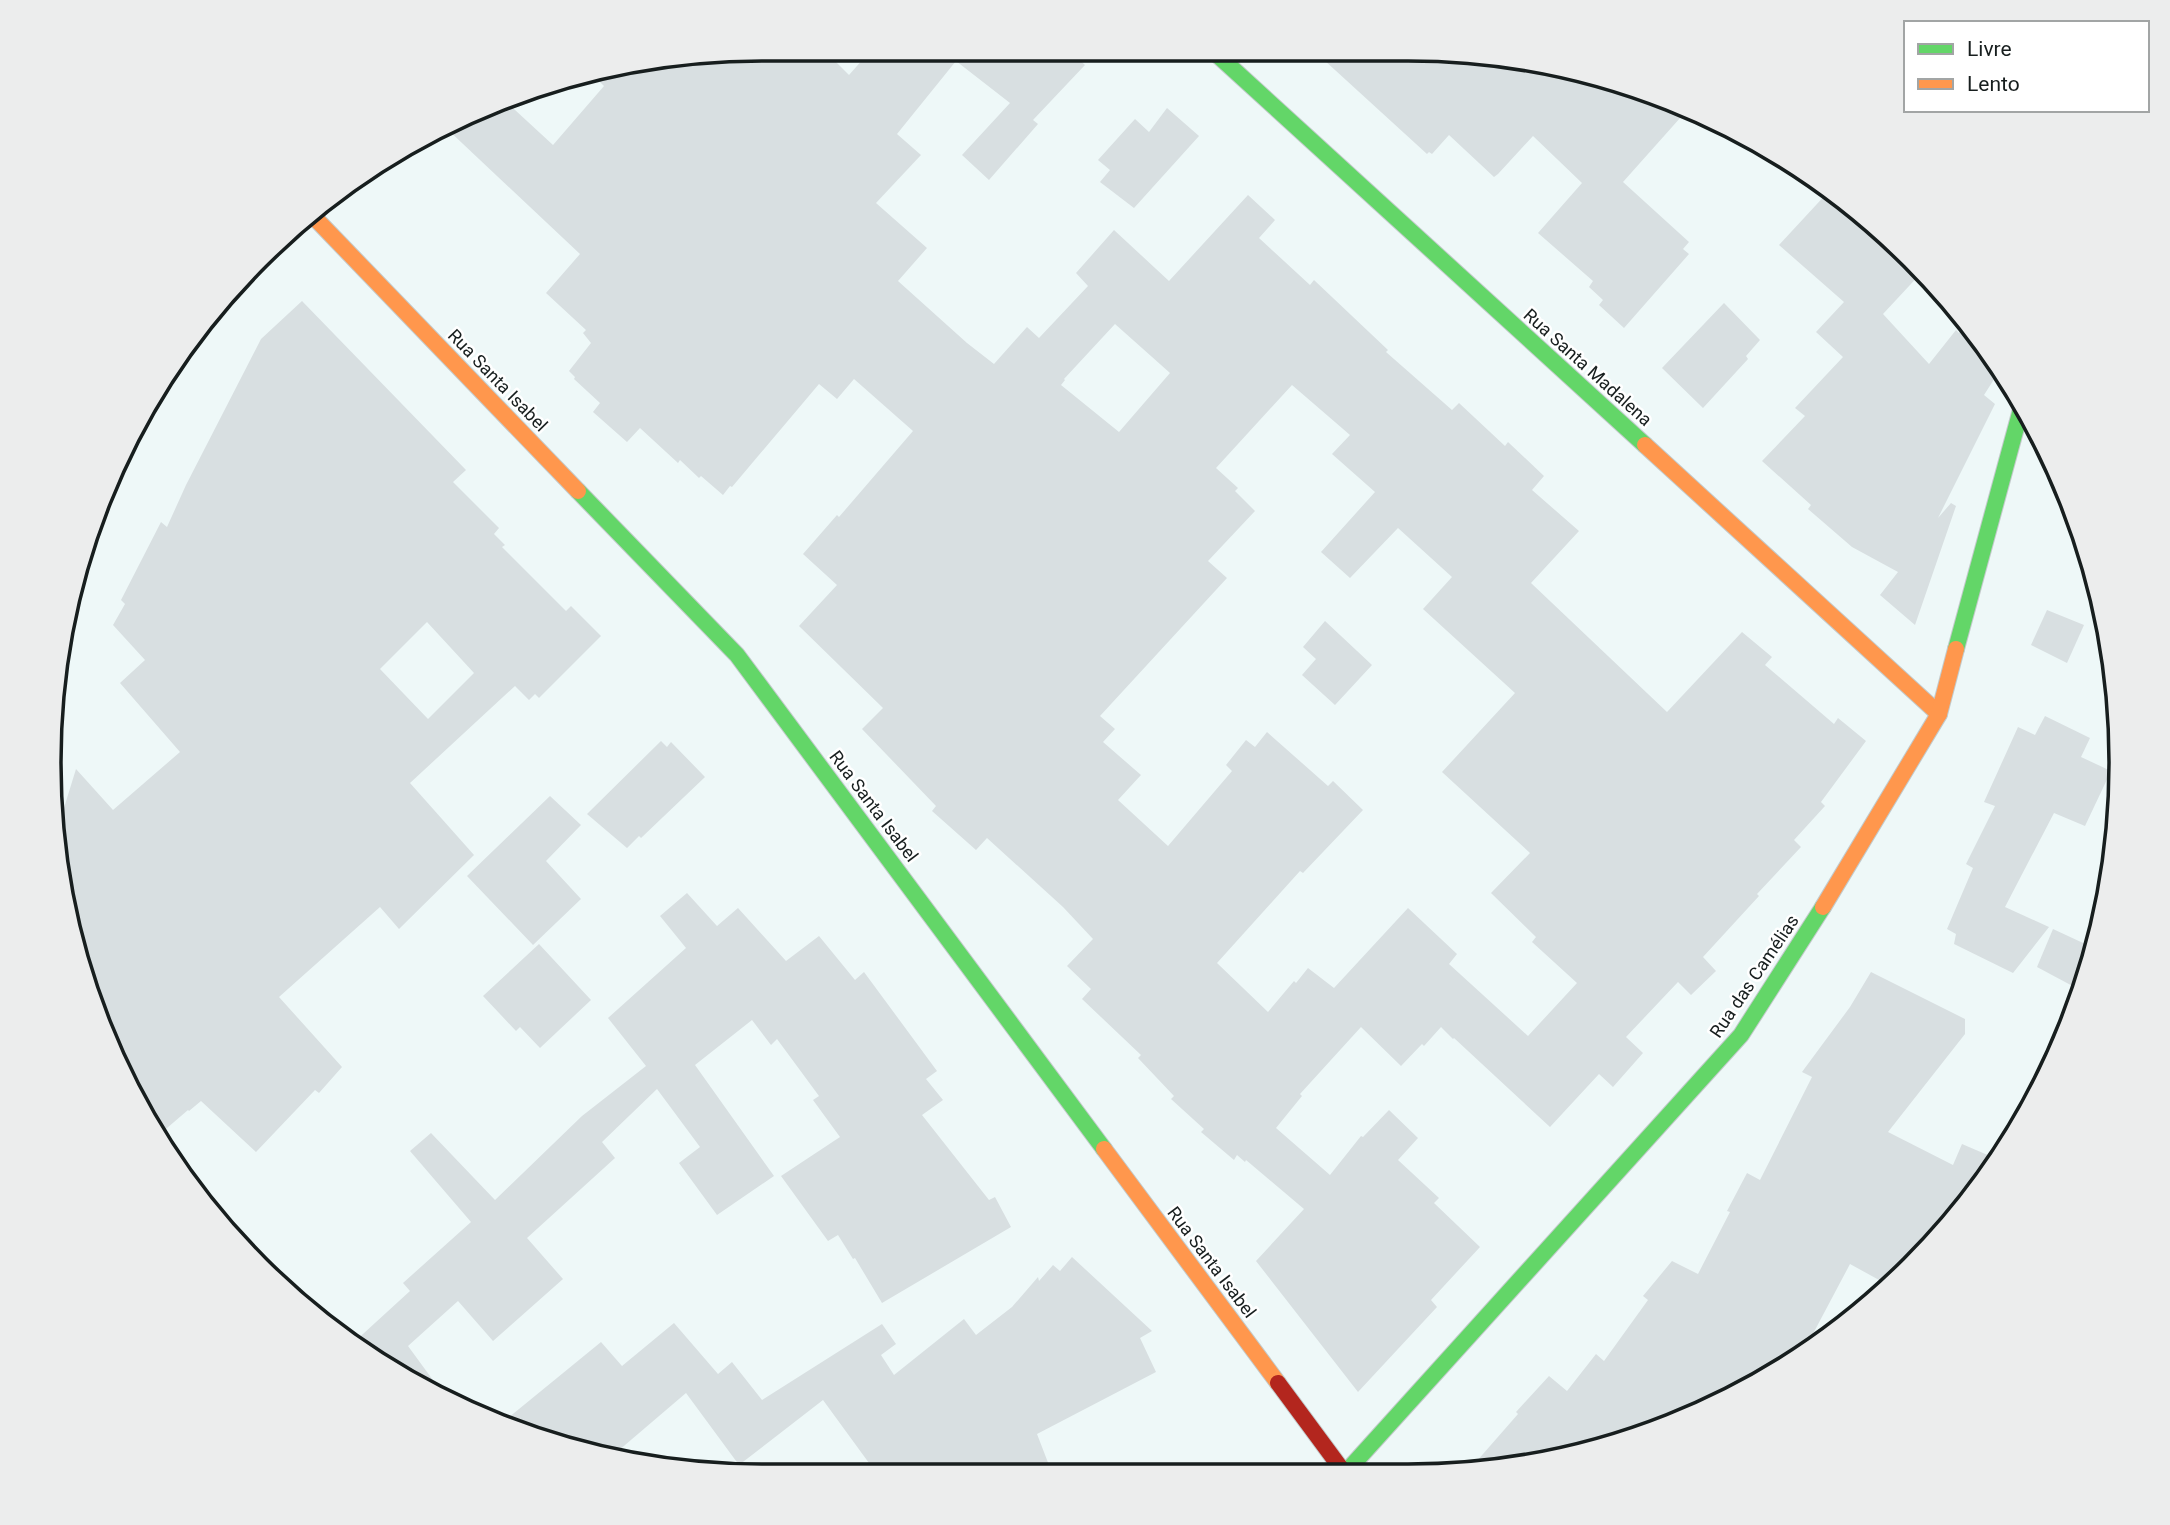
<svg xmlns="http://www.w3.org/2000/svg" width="2170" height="1525" font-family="Roboto,sans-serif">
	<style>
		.building { fill: #d8dfe1; fill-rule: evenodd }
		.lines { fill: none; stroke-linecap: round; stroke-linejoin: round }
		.fast-casing { stroke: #c3cacb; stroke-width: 18 }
		.slow-casing { stroke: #c3cacb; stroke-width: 18 }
		.jam-casing { stroke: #c3cacb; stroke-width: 18 }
		.fast { stroke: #63d668; stroke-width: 16 }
		.slow { stroke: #ff974d; stroke-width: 16 }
		.jam { stroke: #b3261e; stroke-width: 16 }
		.labels { text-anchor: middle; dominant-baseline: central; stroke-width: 5; stroke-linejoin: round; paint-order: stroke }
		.street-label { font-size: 18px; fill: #171e1e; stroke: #fff }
		.rim { fill: none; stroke: #171e1e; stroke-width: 3.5 }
	</style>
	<rect width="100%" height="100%" fill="#eef8f8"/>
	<g class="building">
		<path d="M 762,49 L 823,49 L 849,75 L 872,49 L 1067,49 L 1085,65 L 1033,120 L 1038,124 L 989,180 L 962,155 L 1010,103 L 956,61 L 897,134 L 921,155 L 876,203 L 927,248 L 898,281 L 967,343 L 994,364 L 1027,327 L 1039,338 L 1088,286 L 1076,273 L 1114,230 L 1169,281 L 1248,195 L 1275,220 L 1259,238 L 1310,285 L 1314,280 L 1388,350 L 1386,352 L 1452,410 L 1459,403 L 1505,446 L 1508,442 L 1544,476 L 1532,490 L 1579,531 L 1531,583 L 1667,712 L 1742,632 L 1772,657 L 1765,665 L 1834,724 L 1838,718 L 1866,741 L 1821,802 L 1825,806 L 1794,840 L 1801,847 L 1757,894 L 1759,896 L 1703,957 L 1716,971 L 1691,995 L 1678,982 L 1626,1037 L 1643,1053 L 1613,1087 L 1599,1074 L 1550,1127 L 1454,1038 L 1453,1039 L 1441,1027 L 1424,1046 L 1422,1044 L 1401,1066 L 1361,1027 L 1300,1094 L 1302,1096 L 1276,1128 L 1330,1175 L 1361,1136 L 1363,1137 L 1389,1110 L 1418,1138 L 1398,1160 L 1439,1198 L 1434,1203 L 1480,1247 L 1431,1300 L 1437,1307 L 1358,1392 L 1256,1261 L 1304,1209 L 1246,1160 L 1245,1162 L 1237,1155 L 1234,1160 L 1201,1132 L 1204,1129 L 1171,1099 L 1174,1096 L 1138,1058 L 1141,1055 L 1082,999 L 1091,989 L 1067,966 L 1093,939 L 1063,907 L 987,838 L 976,850 L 932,811 L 936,806 L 862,729 L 883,708 L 799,626 L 837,585 L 803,554 L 837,515 L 839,517 L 913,431 L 854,379 L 837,399 L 819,384 L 732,487 L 730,486 L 723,495 L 701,476 L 699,478 L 680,460 L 678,463 L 640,428 L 627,442 L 593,412 L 600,403 L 574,379 L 575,377 L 569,371 L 591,343 L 583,333 L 586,330 L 546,293 L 580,254 L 445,127 L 489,103 L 503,99 L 553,145 L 604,86 L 590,72 ZM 1115,324 L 1170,373 L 1119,432 L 1061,385 L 1065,380 L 1064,379 ZM 1292,385 L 1350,435 L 1332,454 L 1375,492 L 1321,552 L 1350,578 L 1398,528 L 1452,577 L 1423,609 L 1515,693 L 1442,772 L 1530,853 L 1491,893 L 1536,937 L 1532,942 L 1577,983 L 1528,1036 L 1449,964 L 1457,954 L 1408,908 L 1334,988 L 1308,968 L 1296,983 L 1294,981 L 1268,1012 L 1217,963 L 1300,871 L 1303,873 L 1363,810 L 1333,781 L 1328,786 L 1267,732 L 1255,747 L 1246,740 L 1226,765 L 1232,771 L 1168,846 L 1118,800 L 1141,775 L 1103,742 L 1115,729 L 1100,716 L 1227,578 L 1208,561 L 1255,511 L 1235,491 L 1238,488 L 1216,468 Z"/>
		<polygon points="1312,49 1408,49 1547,63 1680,103 1689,108 1623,182 1689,242 1683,249 1689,254 1624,328 1599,305 1603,300 1589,287 1593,281 1538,233 1582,183 1533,136 1498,174 1494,177 1449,135 1432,154 1429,152 1427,154"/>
		<polygon points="1167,108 1199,136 1134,208 1100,182 1110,170 1098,160 1135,119 1149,132"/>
		<polygon points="1829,191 1878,226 1923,271 1883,314 1929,364 1956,330 1959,333 1966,323 2000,370 1984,395 1995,404 1938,518 1951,503 1956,506 1915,625 1880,595 1898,572 1852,547 1808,509 1811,505 1762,461 1805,416 1795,408 1843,357 1816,332 1844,302 1779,245"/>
		<path d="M 302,301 L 466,470 L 453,482 L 499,528 L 494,534 L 505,545 L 502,547 L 566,611 L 571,606 L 601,636 L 539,698 L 535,694 L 529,700 L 515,686 L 410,783 L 474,855 L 399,929 L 380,907 L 279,997 L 342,1067 L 319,1093 L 315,1090 L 256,1152 L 201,1101 L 189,1111 L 188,1110 L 160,1134 L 122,1078 L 73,948 L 55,856 L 55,837 L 76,769 L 113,810 L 180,752 L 120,683 L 145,660 L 113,625 L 125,604 L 121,600 L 161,522 L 167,527 L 186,485 L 261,339 ZM 427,622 L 474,673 L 428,719 L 380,669 Z"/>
		<polygon points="1724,303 1760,340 1746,356 1748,359 1703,408 1662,368"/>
		<polygon points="2047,610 2084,625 2067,663 2031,645"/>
		<polygon points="1325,621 1372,665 1335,705 1302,675 1316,659 1303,647"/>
		<polygon points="2045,716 2090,738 2081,757 2111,771 2085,826 2054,813 2005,907 2049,927 2013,973 1954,944 1956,934 1947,929 1973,868 1966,864 1995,806 1984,802 2018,727 2035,735"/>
		<polygon points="661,741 667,747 671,742 705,777 641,838 639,836 627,848 587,814"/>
		<polygon points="550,796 581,825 546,861 581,899 533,945 467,876"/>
		<polygon points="687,893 717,926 738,908 786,961 819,936 855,980 864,972 937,1071 926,1079 943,1100 922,1115 989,1200 995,1197 1011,1227 882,1303 855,1258 853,1259 838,1235 828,1241 781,1176 840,1137 813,1100 819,1096 777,1039 771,1045 752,1020 695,1065 774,1176 717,1215 679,1163 700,1147 657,1089 602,1142 615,1158 527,1238 563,1279 493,1341 458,1301 408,1346 449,1402 447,1403 352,1344 410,1291 403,1283 471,1222 410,1151 431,1133 495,1200 582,1116 646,1066 608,1018 686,948 660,916"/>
		<polygon points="2053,929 2096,949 2080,990 2037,967"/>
		<polygon points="539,944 591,1000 540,1048 520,1027 516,1031 483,996"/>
		<polygon points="1871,972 1965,1019 1965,1034 1888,1132 1953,1165 1962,1144 1997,1159 1974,1197 1890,1286 1850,1264 1806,1347 1723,1403 1593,1452 1501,1470 1469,1470 1518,1414 1516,1412 1549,1376 1567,1391 1596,1354 1604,1361 1648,1300 1643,1296 1672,1261 1698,1274 1730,1212 1727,1211 1747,1173 1760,1180 1812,1077 1802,1072 1850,1007"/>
		<polygon points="1072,1257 1152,1331 1140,1338 1156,1372 1037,1434 1052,1473 877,1474 823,1400 739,1465 686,1393 611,1457 578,1452 502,1423 601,1342 622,1366 674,1323 718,1374 732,1362 762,1400 882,1324 896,1344 881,1355 894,1375 964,1319 976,1335 1012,1307 1038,1277 1039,1281 1053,1265 1060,1271"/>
	</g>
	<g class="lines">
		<defs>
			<g id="fast">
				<polyline points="1211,49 1645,445"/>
				<polyline points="578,491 737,655 1104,1149"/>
				<polyline points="1956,649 2023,402"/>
				<polyline points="1347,1471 1741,1035 1823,907"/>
			</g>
			<g id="slow">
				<polyline points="313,216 578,491"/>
				<polyline points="1645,445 1939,714"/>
				<polyline points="1823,907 1939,714 1956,649"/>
				<polyline points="1104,1149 1278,1383"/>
			</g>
			<polyline id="jam" points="1278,1383 1343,1471"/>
		</defs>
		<use href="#fast" class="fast-casing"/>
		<use href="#slow" class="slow-casing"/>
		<use href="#jam" class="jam-casing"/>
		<use href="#fast" class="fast"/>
		<use href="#slow" class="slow"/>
		<use href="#jam" class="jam"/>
	</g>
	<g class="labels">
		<g class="street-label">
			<text transform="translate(1588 367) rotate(42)">Rua Santa Madalena</text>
			<text transform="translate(498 380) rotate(46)">Rua Santa Isabel</text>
			<text transform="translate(874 806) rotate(53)">Rua Santa Isabel</text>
			<text transform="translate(1754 976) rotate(-56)">Rua das Camélias</text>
			<text transform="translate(1212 1262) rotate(53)">Rua Santa Isabel</text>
		</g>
	</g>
	<path d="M0 0H2170V1525H0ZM762 61H1408A701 701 0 0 1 2109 762V763A701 701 0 0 1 1408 1464H762A701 701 0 0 1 61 763V762A701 701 0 0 1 762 61Z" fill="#eceded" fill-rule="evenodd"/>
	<path class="rim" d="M762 61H1408A701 701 0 0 1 2109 762V763A701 701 0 0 1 1408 1464H762A701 701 0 0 1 61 763V762A701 701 0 0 1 762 61Z"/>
	<rect x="1904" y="21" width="245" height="91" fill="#ffffff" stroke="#a2a5a5" stroke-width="2"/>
	<rect x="1918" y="44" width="35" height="10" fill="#63d668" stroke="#a2a5a5" stroke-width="2"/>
	<text x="1967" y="56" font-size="21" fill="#171e1e">Livre</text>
	<rect x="1918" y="79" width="35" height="10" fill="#ff974d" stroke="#a2a5a5" stroke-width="2"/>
	<text x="1967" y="91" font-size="21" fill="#171e1e">Lento</text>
</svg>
